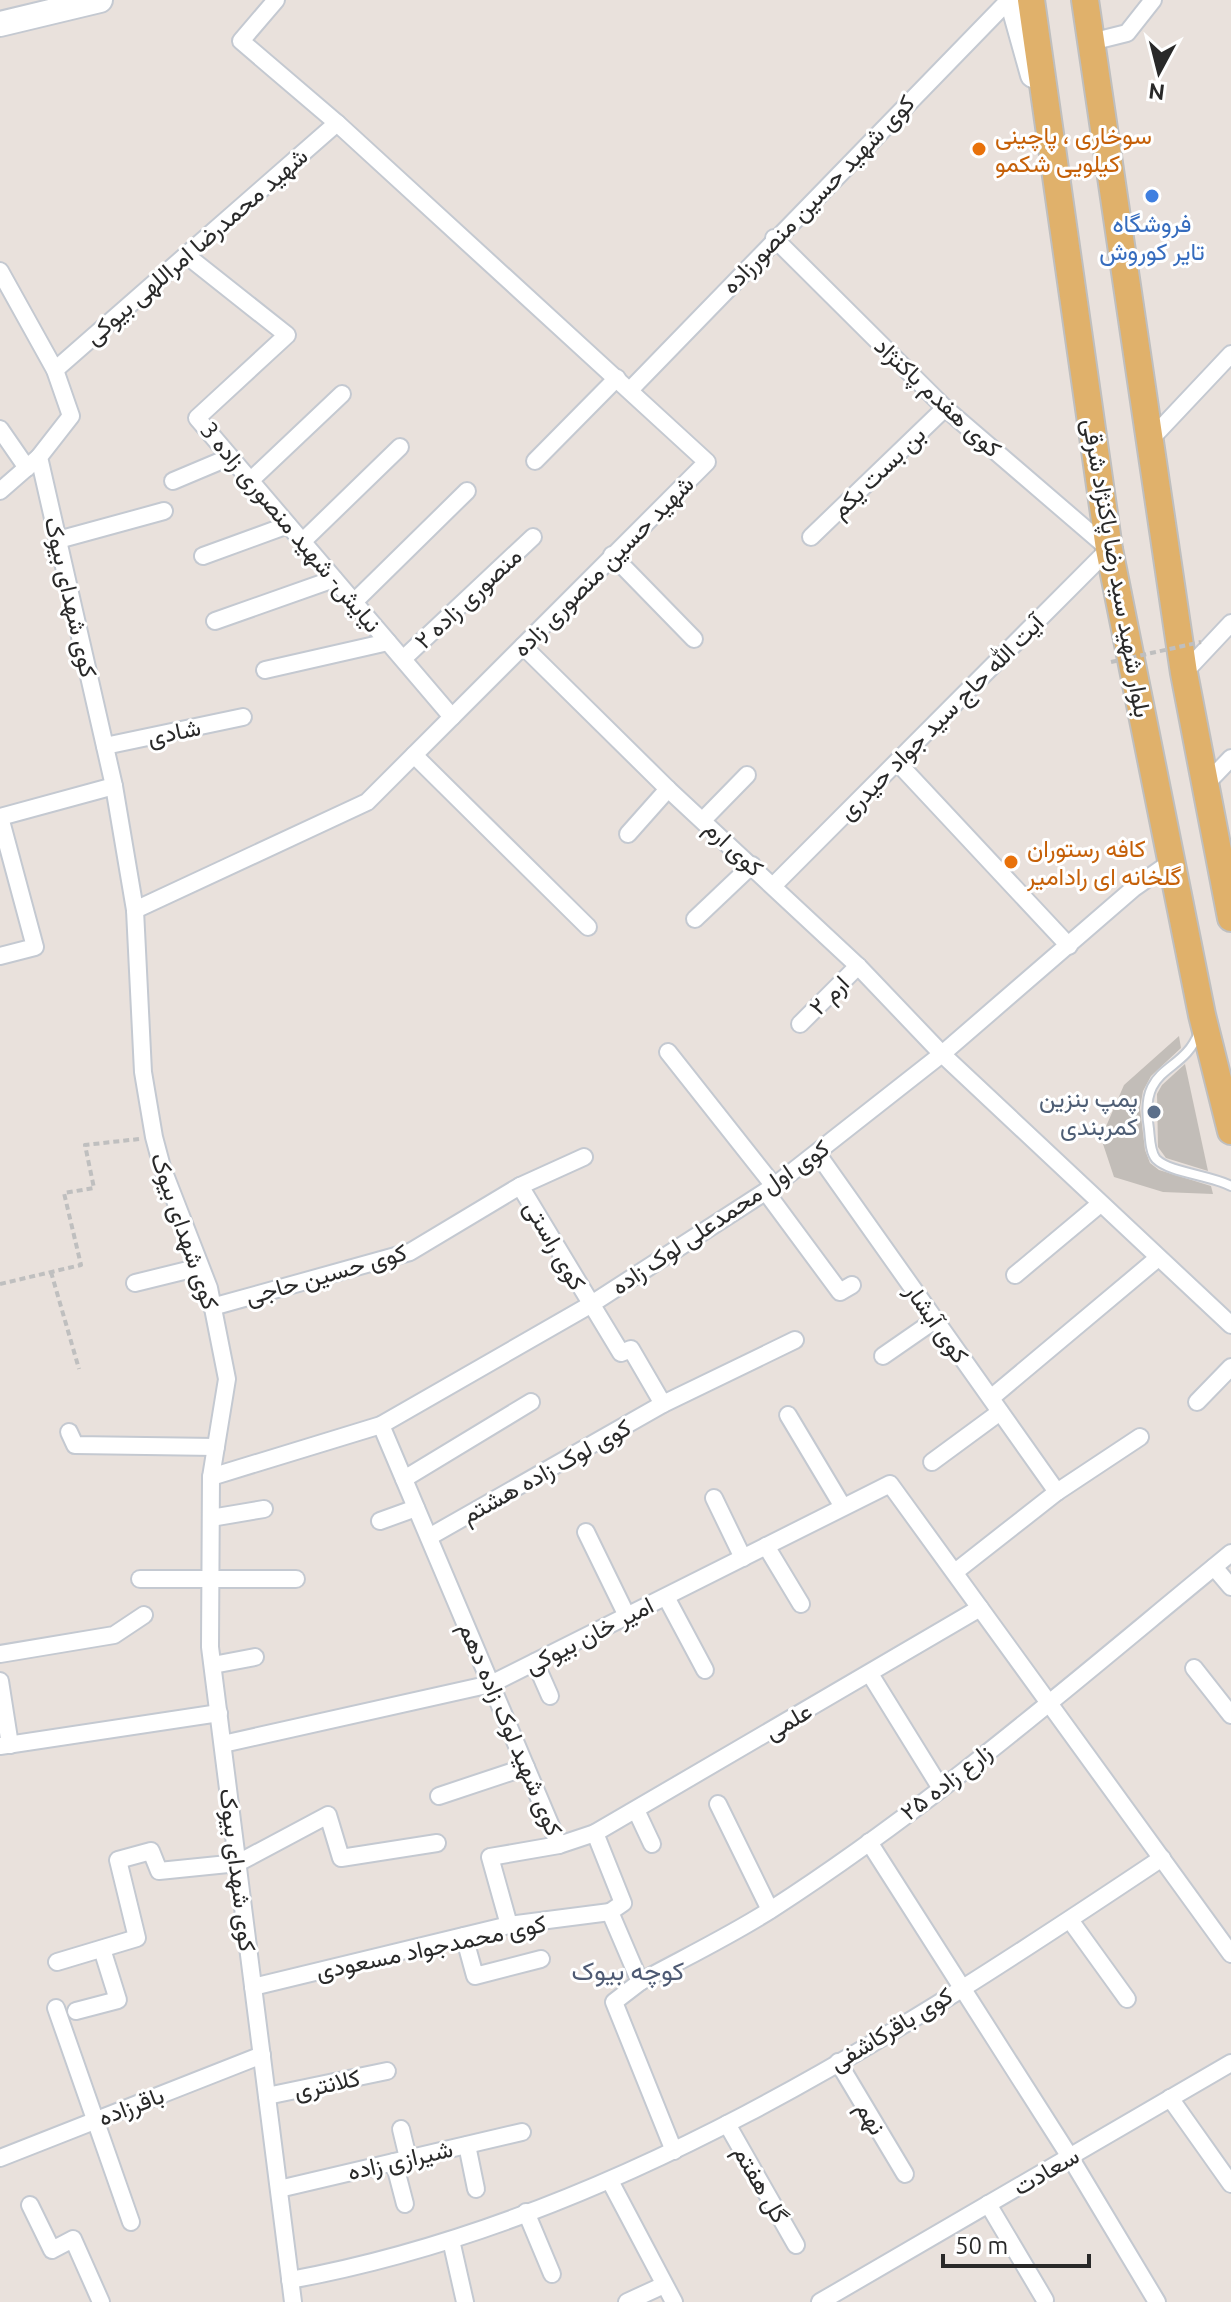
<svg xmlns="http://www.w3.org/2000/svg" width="1231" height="2302" font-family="Ubuntu,Vazirmatn,sans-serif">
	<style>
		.building { fill: #c2bdb8 }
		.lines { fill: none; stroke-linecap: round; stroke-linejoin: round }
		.service-casing { stroke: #c4c9d1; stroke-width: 12 }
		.minor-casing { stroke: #c4c9d1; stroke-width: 20 }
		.secondary-casing { stroke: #c4c9d1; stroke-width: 28 }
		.primary-casing { stroke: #bfbfbf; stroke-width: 30 }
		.path { stroke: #bfbfbf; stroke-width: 4; stroke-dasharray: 6 4; stroke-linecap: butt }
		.service { stroke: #fff; stroke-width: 8 }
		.minor { stroke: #fff; stroke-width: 16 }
		.secondary { stroke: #fff; stroke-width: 24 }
		.primary { stroke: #e0b16b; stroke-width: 26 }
		.path-bridge { stroke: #bfbfbf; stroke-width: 4; stroke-dasharray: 6 4; stroke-linecap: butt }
		.food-dot { fill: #e8710a; stroke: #fff; stroke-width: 3 }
		.shop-dot { fill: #3f7fe0; stroke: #fff; stroke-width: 3 }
		.service-dot { fill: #5c6f8a; stroke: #fff; stroke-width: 3 }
		.labels { text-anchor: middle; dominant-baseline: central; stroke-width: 6; stroke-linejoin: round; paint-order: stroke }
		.food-label { font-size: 24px; fill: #c56008; stroke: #fff; text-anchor: start }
		.street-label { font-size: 24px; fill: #292929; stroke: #fff }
		.shop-label { font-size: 24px; fill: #366cbe; stroke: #fff }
		.service-label { font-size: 24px; fill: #4e5e75; stroke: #fff; text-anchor: end }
		.neighbourhood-label { font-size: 26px; fill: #4f5b74; stroke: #fff }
	</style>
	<rect width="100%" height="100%" fill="#e9e1dc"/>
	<g class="building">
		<polygon points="1179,1036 1181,1048 1151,1076 1143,1091 1140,1108 1145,1150 1150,1163 1159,1170 1211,1186 1213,1194 1163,1192 1114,1177 1101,1138 1124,1085"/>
		<polygon points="1185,1064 1208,1171 1166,1158 1158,1147 1157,1094 1162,1085"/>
	</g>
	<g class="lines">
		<defs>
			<path id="service" d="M 1199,1032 C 1183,1076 1138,1063 1149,1129 C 1150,1138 1150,1152 1156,1159 C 1170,1173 1211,1175 1231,1186"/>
			<g id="minor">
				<polyline points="1091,42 1127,33 1153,0"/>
				<polyline points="774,238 945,408 1109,549 774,885"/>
				<polyline points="186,255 287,335 197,418 452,717"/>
				<polyline points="0,271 55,370 71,416 39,457 114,786 135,910 143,1072 154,1137 162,1167 209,1288 227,1379 211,1477 210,1647 293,2302"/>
				<polyline points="55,370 337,123"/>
				<polyline points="630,390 1009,0"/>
				<polyline points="0,429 27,468"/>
				<polyline points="1150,440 1231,354"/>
				<polyline points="535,461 617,378"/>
				<polyline points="173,481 230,457"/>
				<polyline points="250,481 342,394"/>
				<polyline points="0,491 39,457"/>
				<polyline points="811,537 945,408"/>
				<polyline points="58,540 164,511"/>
				<polyline points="302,542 400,447"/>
				<polyline points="612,555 694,639"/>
				<polyline points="203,556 288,525"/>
				<polyline points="354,602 467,491"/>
				<polyline points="215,621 334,579"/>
				<polyline points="523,646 668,789 858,966 942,1054 1231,1325"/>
				<polyline points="403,659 533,537"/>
				<polyline points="265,670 388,642"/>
				<polyline points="1184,673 1231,623"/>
				<polyline points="105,746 243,717"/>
				<polyline points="414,755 588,927"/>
				<polyline points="897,762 1069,946"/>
				<polyline points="1206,784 1231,758"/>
				<polyline points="0,817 35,947 0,956"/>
				<polyline points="0,817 114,786"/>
				<polyline points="704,819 747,775"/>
				<polyline points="628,834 668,789"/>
				<polyline points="135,910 367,802 707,462 337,123 241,41 276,0"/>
				<polyline points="695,919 752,865"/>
				<polyline points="800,1024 858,966"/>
				<polyline points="668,1052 774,1186"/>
				<polyline points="817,1153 1057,1492"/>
				<polyline points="520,1186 621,1353 631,1349 663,1404 795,1340"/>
				<polyline points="766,1192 840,1292 852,1285"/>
				<polyline points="1015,1275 1100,1204"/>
				<polyline points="135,1283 200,1267"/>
				<polyline points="212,1307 410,1252 520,1186 584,1157"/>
				<polyline points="883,1356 935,1320"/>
				<polyline points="991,1398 1158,1258"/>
				<polyline points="1197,1402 1231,1367"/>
				<polyline points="788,1415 843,1507"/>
				<polyline points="381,1425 559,1845 595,1833 623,1903 610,1912 640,1982 614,2002 674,2151"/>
				<polyline points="69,1432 75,1445 216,1447"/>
				<polyline points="932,1462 1000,1412"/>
				<polyline points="211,1477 381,1425 590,1305 774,1186 942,1054 1134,888 1171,862"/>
				<polyline points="404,1479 531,1402"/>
				<polyline points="714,1498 743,1558"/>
				<polyline points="211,1518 264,1509"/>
				<polyline points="380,1521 416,1508"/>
				<polyline points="586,1532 627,1616"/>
				<polyline points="429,1537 663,1404"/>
				<polyline points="766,1546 801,1604"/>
				<polyline points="1214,1567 1231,1587"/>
				<polyline points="955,1572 1057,1492 1140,1437"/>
				<polyline points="140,1579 296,1579"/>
				<polyline points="666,1597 705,1670"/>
				<polyline points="0,1654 114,1635 144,1615"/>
				<polyline points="535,1662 550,1696"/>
				<polyline points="213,1665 255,1657"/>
				<polyline points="1194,1668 1231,1715"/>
				<polyline points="870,1674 940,1787"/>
				<polyline points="0,1681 10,1745"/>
				<polyline points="223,1744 491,1684 890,1484 1231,1954"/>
				<polyline points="0,1746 219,1713"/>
				<polyline points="439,1796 526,1767"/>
				<polyline points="718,1804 770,1910"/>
				<polyline points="636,1810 652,1844"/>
				<polyline points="595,1833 980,1608"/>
				<polyline points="869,1842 1070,2157 1157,2302"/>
				<polyline points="1070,1920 1127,1999"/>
				<polyline points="509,1925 490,1857 559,1845"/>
				<polyline points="464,1936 475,1976 541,1959"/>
				<polyline points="57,1962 137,1938 118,1860 151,1851 159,1871 238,1863 328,1815 341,1858 437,1843"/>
				<path d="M 640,1982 C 684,1958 730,1936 772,1909 C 935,1804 1082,1675 1231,1553"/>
				<polyline points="253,1987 509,1925 610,1912"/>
				<polyline points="56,2008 131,2222"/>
				<polyline points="76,2011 118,2000 102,1949"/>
				<polyline points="838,2062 905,2174"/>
				<polyline points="267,2096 387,2071"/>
				<polyline points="1170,2098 1231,2184"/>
				<polyline points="727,2124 796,2245"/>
				<polyline points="401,2129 408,2158"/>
				<polyline points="467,2145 476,2189"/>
				<polyline points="0,2158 262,2055"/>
				<polyline points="394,2162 405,2204"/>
				<polyline points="610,2181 674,2302"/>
				<polyline points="279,2189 522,2132"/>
				<polyline points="988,2204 1045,2300"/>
				<polyline points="30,2205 52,2250 73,2239 101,2302"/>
				<polyline points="526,2212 552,2274"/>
				<polyline points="451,2240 465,2302"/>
				<path d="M 290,2280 C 612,2221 894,2037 1162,1858"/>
				<polyline points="627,2302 664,2285"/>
				<polyline points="820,2302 1231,2063"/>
			</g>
			<g id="secondary">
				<polyline points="1012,0 1033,75"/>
				<polyline points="0,24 100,0"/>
			</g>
			<g id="primary">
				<polyline points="1031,0 1109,549 1202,1015 1231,1131"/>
				<polyline points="1085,0 1184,673 1231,918"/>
			</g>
		</defs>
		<use href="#service" class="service-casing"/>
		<use href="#minor" class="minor-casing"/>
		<use href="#secondary" class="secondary-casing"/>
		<use href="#primary" class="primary-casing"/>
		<g class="path">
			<polyline points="51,1272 79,1369"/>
			<polyline points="0,1284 81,1265 64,1193 94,1188 85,1145 139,1139"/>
		</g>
		<use href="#service" class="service"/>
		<use href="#minor" class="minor"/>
		<use href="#secondary" class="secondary"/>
		<use href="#primary" class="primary"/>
		<polyline class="path-bridge" points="1111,662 1201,642"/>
	</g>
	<g class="food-dot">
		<circle cx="979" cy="149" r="8"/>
		<circle cx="1011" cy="862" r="8"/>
	</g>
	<circle class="shop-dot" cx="1152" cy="196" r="8"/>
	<circle class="service-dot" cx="1154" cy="1112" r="8"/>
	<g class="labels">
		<g class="food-label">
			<text x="995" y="135">سوخاری ، پاچینی<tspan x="995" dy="28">کیلویی شکمو</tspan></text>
			<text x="1027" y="848">کافه رستوران<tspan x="1027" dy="28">گلخانه ای رادامیر</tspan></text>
		</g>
		<g class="street-label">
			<text transform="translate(818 194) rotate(-46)">کوی شهید حسین منصورزاده</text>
			<text transform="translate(196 246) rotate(-41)">شهید محمدرضا امراللهی بیوکی</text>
			<text transform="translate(938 397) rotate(43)">کوی هفدم پاکنژاد</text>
			<text transform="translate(878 472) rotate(-44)">بن بست یکم</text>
			<text transform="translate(291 527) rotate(50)">نیایش- شهید منصوری زاده 3</text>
			<text transform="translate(603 566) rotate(-45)">شهید حسین منصوری زاده</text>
			<text transform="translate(1117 568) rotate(80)">بلوار شهید سید رضا پاکنژاد شرقی</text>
			<text transform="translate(71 597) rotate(77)">کوی شهدای بیوک</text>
			<text transform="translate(468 598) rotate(-43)">منصوری زاده ۲</text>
			<text transform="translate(941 717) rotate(-45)">آیت الله حاج سید جواد حیدری</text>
			<text transform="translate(174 732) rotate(-12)">شادی</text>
			<text transform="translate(734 848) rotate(43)">کوی ارم</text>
			<text transform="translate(829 995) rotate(-45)">ارم ۲</text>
			<text transform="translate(720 1217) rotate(-34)">کوی اول محمدعلی لوک زاده</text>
			<text transform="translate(185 1231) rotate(71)">کوی شهدای بیوک</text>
			<text transform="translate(555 1245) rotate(60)">کوی راستی</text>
			<text transform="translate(326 1274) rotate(-16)">کوی حسین حاجی</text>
			<text transform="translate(937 1323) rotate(55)">کوی آبشار</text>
			<text transform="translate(546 1471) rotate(-29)">کوی لوک زاده هشتم</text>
			<text transform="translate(589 1635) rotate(-27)">امیر خان بیوکی</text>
			<text transform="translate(788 1721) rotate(-30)">علمی</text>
			<text transform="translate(511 1729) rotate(67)">کوی شهید لوک زاده دهم</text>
			<text transform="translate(946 1782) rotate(-38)">زارع زاده ۲۵</text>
			<text transform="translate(238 1870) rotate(83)">کوی شهدای بیوک</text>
			<text transform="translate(431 1947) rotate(-12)">کوی محمدجواد مسعودی</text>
			<text transform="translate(891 2029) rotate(-31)">کوی باقرکاشفی</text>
			<text transform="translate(327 2084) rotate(-12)">کلانتری</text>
			<text transform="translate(131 2106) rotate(-21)">باقرزاده</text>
			<text transform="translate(871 2118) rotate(59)">نهم</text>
			<text transform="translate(400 2160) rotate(-13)">شیرازی زاده</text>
			<text transform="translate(1046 2171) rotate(-30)">سعادت</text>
			<text transform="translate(761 2184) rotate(60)">گل هفتم</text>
		</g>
		<g class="shop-label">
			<text x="1152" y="223">فروشگاه<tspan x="1152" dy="28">تایر کوروش</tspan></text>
		</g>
		<g class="service-label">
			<text x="1138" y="1098">پمپ بنزین<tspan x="1138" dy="28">کمربندی</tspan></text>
		</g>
		<g class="neighbourhood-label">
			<text x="628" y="1970">کوچه بیوک</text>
		</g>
	</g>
	<g transform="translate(1159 72) rotate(187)" stroke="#ffffff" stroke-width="6" paint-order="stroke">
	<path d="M0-6L14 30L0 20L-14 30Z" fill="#292929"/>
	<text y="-12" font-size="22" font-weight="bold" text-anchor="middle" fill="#292929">N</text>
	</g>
	<path d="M943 2254v12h146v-12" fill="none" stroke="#292929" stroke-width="4"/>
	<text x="955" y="2254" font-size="24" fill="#292929" stroke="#ffffff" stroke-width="6" paint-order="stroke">50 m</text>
</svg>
